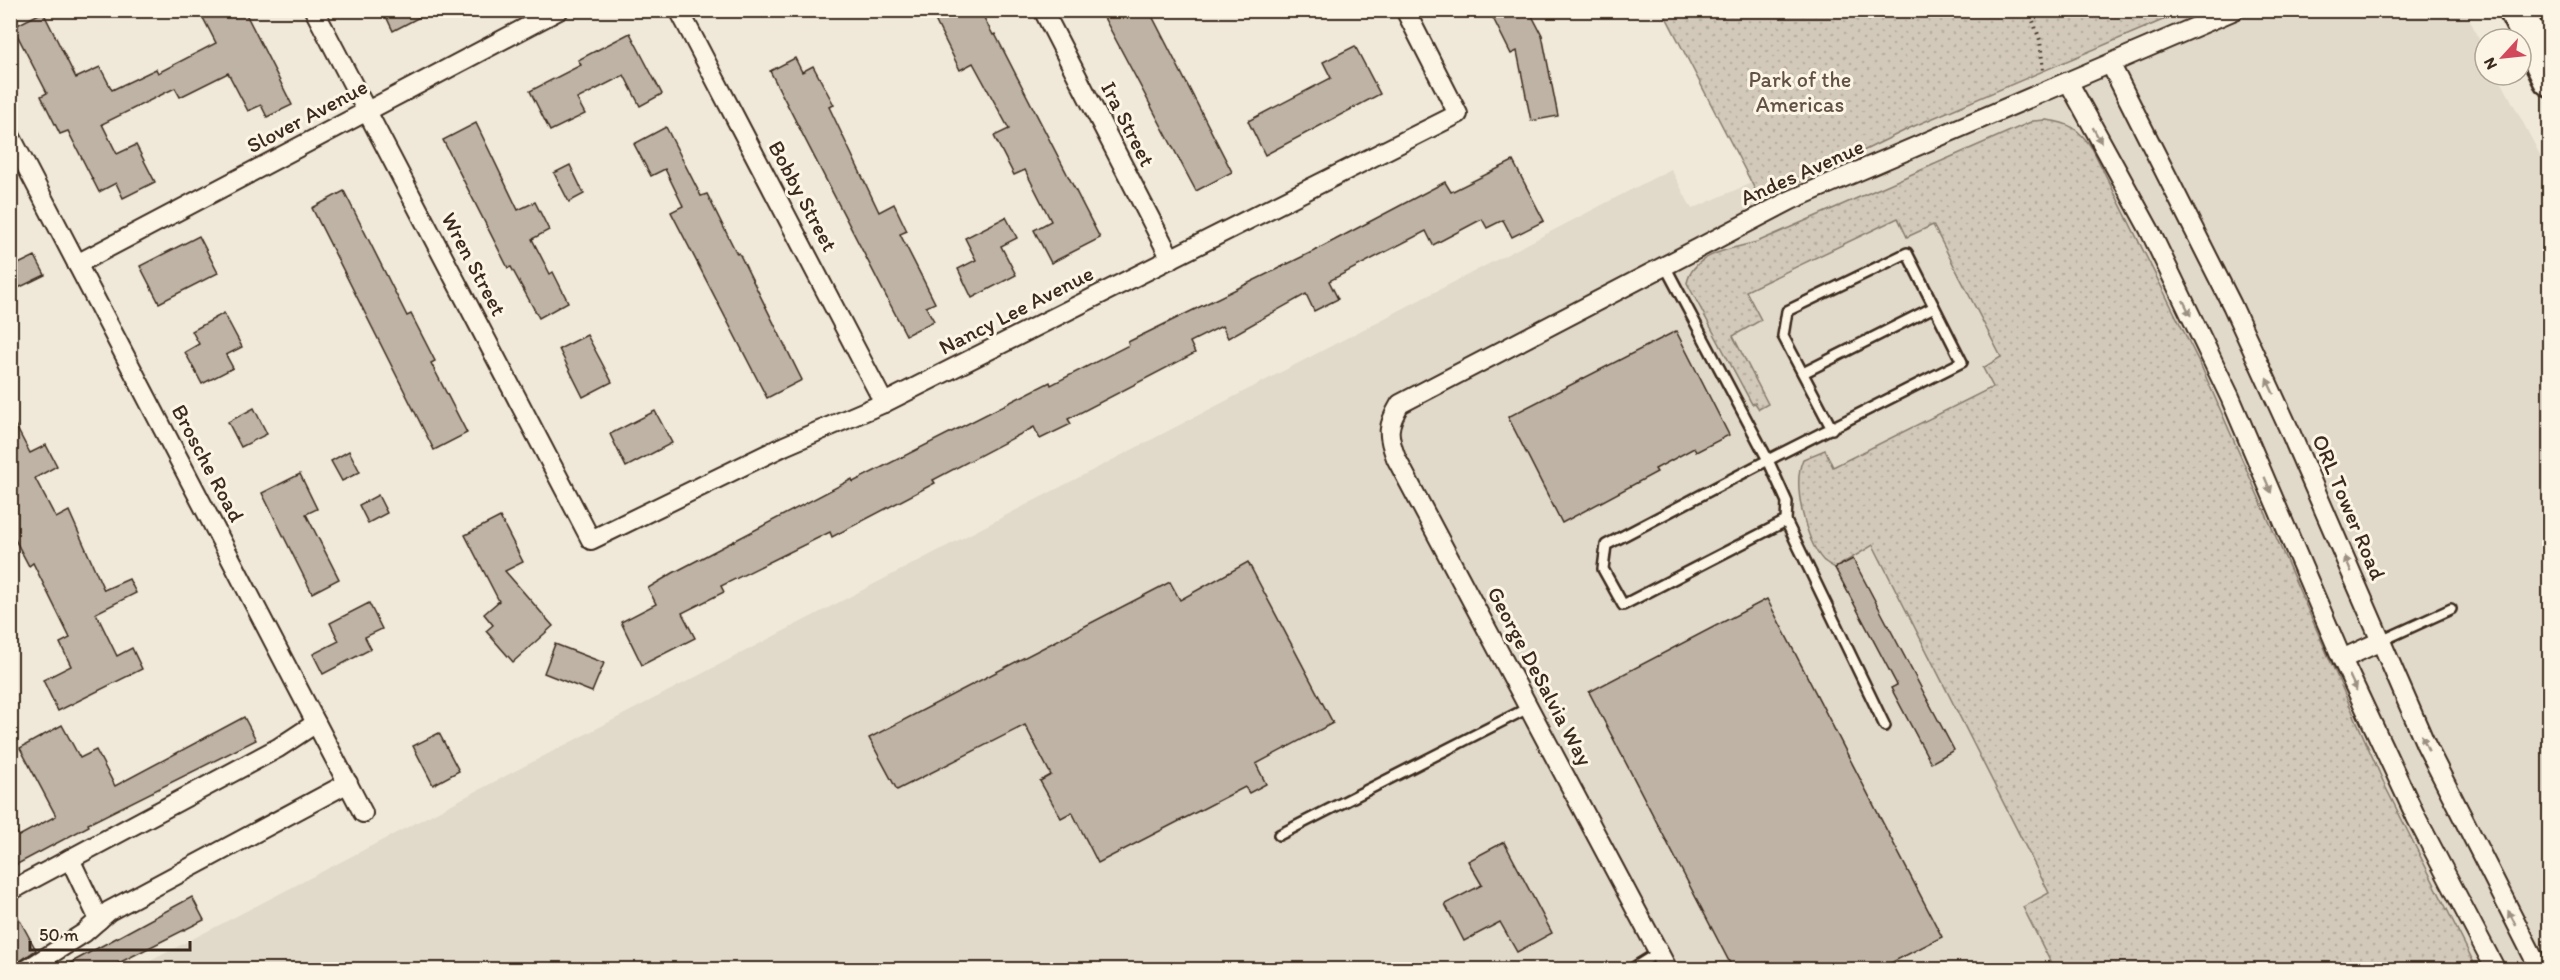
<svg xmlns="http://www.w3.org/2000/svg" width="2560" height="980" font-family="Itim,sans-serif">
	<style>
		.built { fill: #e1d9c9 }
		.grass { fill: url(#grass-dots); stroke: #867a6c; stroke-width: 1.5 }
		.building { fill: #beb3a4; stroke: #3b2a1e; stroke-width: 1.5 }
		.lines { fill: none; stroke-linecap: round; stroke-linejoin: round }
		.service-casing { stroke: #3b2a1e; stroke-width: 14 }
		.minor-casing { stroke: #3b2a1e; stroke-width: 22 }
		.motorway-casing { stroke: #3b2a1e; stroke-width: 38 }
		.path { stroke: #3b2a1e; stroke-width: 4; stroke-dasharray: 1.5 4.5; stroke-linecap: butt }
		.service { stroke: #fcf5e5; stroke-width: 9 }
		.minor { stroke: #fcf5e5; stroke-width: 18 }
		.motorway { stroke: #fcf5e5; stroke-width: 33 }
		.oneway { fill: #9c9082 }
		.labels { text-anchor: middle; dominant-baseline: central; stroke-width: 6; stroke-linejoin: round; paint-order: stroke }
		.park-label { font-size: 22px; fill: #615245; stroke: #fcf5e5 }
		.street-label { font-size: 22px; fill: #3b2a1e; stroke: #fcf5e5 }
	</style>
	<defs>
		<pattern id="grass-dots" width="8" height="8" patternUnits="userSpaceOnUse" patternTransform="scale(1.5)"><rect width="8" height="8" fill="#d2c9ba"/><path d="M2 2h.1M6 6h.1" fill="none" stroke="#b5ad9f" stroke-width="1.8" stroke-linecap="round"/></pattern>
	</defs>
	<rect width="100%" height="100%" fill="#f0e9d9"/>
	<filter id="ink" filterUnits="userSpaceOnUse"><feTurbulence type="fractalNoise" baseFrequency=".0167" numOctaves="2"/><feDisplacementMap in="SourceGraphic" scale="12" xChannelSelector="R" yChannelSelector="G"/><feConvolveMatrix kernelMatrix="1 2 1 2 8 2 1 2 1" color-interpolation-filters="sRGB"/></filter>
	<g filter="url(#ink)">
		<polygon class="built" points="2143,11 2465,11 2485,50 2485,75 2498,75 2549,172 2549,969 133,970 1671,169 1692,209"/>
		<g class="grass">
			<polygon points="1663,11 2184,11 1912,127 1761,201"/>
			<path d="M 2046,120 C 2070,123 2078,128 2092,148 L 2202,368 L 2386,788 L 2477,969 L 2054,969 L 2023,907 L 2049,893 L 1873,545 L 1835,568 C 1832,566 1826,563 1823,560 C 1805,541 1792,483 1803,459 L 1825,450 L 1833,467 L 1993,387 L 1983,368 L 2001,357 L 1933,225 L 1907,237 L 1898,218 L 1746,291 L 1761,320 L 1733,336 L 1768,404 L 1759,409 L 1755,403 L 1752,404 L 1687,283 C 1693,253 1731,249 1757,242 L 2033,121 Z"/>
		</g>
		<g class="building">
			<polygon points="199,10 244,10 292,105 267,117 261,105 248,111 228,73 180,97 175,88 102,124 117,154 136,145 155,182 123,198 116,183 99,192 68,131 60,134 41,96 47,93 13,27 43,12 76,78 100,67 112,90 156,69 158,73 216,43"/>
			<polygon points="383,10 433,10 393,31"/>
			<polygon points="930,10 980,10 993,35 995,34 1100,238 1051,263 1034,230 1051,221 1025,170 1014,175 994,136 1009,129 973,63 960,70"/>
			<polygon points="1100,10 1149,10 1232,172 1196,191"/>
			<polygon points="1489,10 1529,10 1542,35 1558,116 1531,121 1517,51 1511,54"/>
			<polygon points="630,33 662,94 640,106 624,75 577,99 585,114 550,131 530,91 581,65 578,60"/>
			<polygon points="1355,46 1380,94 1265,155 1248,121 1331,78 1323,62"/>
			<polygon points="795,58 802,72 813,66 834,105 829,107 879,212 894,204 907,231 900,234 935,303 926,307 934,321 906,335 770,71"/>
			<polygon points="476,123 518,210 535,202 549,230 532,239 550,274 553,272 568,302 539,318 511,267 508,268 443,140"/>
			<polygon points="666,127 701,196 707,194 737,254 739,253 802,380 767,398 671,212 683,206 665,169 651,176 634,144"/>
			<polygon points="1513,161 1544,221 1512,237 1503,220 1487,228 1482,219 1433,245 1426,231 1329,281 1338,299 1314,311 1306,294 1228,338 1222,326 1190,342 1195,353 1068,419 1071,424 1040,439 1034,427 933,480 935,483 832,537 830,532 721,586 724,592 682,613 695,638 642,665 621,622 656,604 648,588 673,573 852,479 853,482 1050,382 1051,385 1129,345 1128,342 1314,251 1445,182 1451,192"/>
			<polygon points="570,165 584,194 569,202 554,173"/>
			<polygon points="344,191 407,316 411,314 435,361 431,363 467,433 434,450 312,208"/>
			<polygon points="1006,217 1017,238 1001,246 1016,275 972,298 958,269 976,260 965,238"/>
			<polygon points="199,236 218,273 159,303 140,266"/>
			<polygon points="35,256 45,275 10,292 10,268"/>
			<polygon points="224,313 242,347 226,355 233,368 202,384 185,352 199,344 192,331"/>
			<polygon points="1676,331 1729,435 1696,452 1694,448 1655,469 1657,472 1562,523 1508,417"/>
			<polygon points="587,335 612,382 583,397 559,349"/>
			<polygon points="254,408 267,434 241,447 228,422"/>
			<polygon points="655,411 672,443 626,467 610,434"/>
			<polygon points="10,415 30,453 46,445 57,466 35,478 56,518 69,511 104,590 129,579 136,593 96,613 117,656 132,648 142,669 58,711 43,680 71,666 60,643 70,638 33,563 29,566 10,530"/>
			<polygon points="349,451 360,472 342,481 331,461"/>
			<polygon points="300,474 317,509 306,514 339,579 312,593 262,493"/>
			<polygon points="378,495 387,513 368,523 359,505"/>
			<polygon points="500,517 523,562 505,571 553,626 513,662 486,631 493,625 484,614 499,601 465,535"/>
			<polygon points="1853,559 1954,750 1931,763 1891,688 1897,685 1835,568"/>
			<polygon points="1248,562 1333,723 1256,764 1266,784 1249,793 1245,787 1098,863 1072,812 1061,818 1040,781 1051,775 1025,725 897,790 869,738 1170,582 1180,600"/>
			<polygon points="1767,599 1942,937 1879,969 1733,969 1589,692"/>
			<polygon points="369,603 382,629 365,637 371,649 323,674 313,654 339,641 330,623"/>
			<polygon points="555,644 604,663 592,692 544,673"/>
			<polygon points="244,717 256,740 88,824 89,826 10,868 10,820 19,836 56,816 20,748 62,725 80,758 96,750 115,786"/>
			<polygon points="439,733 459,771 433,785 413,746"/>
			<polygon points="1504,842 1552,933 1517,952 1500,922 1464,941 1445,904 1482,885 1468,861"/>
			<polygon points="192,897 204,920 107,969 59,969"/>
			<polygon points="10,902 36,950 20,961 15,969 10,969"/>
		</g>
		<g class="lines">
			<defs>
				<g id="service">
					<polyline points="1665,266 1768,460 1606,545 1603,569 1623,605 1786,521 1787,502 1768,460 1962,362 1907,253 1787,311 1783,336 1832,429"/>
					<polyline points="1803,373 1934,307"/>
					<polyline points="1786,521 1885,726"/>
					<polyline points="2381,641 2451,609"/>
					<polyline points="1279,835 1530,707"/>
					<polyline points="1630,970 1659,952"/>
				</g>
				<g id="minor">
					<polyline points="314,10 591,540 784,446 884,403 1458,114 1405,10"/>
					<polyline points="679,10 884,403"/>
					<polyline points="1043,10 1171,259"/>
					<polyline points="2111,65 2232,305 2288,427 2426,745 2540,970"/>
					<polyline points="2069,83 2149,229 2230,397 2342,659 2416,817 2496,970"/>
					<polyline points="10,135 363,813"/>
					<polyline points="77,264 559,10"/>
					<polyline points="2342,659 2381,641"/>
					<polyline points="70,859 99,920"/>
					<polyline points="10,891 278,748 316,723"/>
					<polyline points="26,970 84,933 109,911 348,783"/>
					<path d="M 1668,970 L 1396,458 C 1387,434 1387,426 1400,404 L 1791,200 L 2235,10"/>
				</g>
				<polyline id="motorway" points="2516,10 2550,79"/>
			</defs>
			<use href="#service" class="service-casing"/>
			<use href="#minor" class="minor-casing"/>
			<use href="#motorway" class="motorway-casing"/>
			<polyline class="path" points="2029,10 2040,40 2043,71"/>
			<use href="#service" class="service"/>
			<use href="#minor" class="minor"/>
			<use href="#motorway" class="motorway"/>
		</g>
		<defs><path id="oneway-solid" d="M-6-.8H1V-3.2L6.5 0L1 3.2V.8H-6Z" transform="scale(1.5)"/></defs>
		<g class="oneway">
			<use href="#oneway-solid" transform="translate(2097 135) rotate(61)"/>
			<use href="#oneway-solid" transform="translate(2187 308) rotate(64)"/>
			<use href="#oneway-solid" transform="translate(2270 386) rotate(-115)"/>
			<use href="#oneway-solid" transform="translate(2268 485) rotate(67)"/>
			<use href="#oneway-solid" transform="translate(2348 564) rotate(-113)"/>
			<use href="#oneway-solid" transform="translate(2353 683) rotate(65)"/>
			<use href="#oneway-solid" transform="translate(2425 743) rotate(-114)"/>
			<use href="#oneway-solid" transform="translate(2512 918) rotate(-118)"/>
		</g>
	</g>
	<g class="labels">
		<g class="park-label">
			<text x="1800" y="79">Park of the<tspan x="1800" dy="25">Americas</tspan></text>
		</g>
		<g class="street-label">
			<text transform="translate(307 116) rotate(-28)">Slover Avenue</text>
			<text transform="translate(1128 124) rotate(63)">Ira Street</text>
			<text transform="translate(1802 172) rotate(-24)">Andes Avenue</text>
			<text transform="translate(803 196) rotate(62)">Bobby Street</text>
			<text transform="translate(474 264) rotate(62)">Wren Street</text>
			<text transform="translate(1016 310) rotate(-27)">Nancy Lee Avenue</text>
			<text transform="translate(208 463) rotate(62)">Brosche Road</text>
			<text transform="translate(2349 507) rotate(67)">ORL Tower Road</text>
			<text transform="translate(1540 676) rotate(62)">George DeSalvia Way</text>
		</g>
	</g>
	<rect width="2560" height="980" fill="none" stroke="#fcf5e5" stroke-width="36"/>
	<rect x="18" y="18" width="2524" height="944" fill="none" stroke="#3b2a1e" stroke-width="2" filter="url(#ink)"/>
	<g transform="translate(2503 57) rotate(243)"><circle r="28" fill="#fcf5e5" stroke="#afa495" stroke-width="1.5"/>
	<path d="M0-4.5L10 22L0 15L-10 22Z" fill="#d1495b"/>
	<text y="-9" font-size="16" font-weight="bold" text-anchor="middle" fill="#3b2a1e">N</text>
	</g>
	<path d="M30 941v9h160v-9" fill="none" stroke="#3b2a1e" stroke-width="3"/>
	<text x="39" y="941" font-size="18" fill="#3b2a1e" stroke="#fcf5e5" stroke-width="4.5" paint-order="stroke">50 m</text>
</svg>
